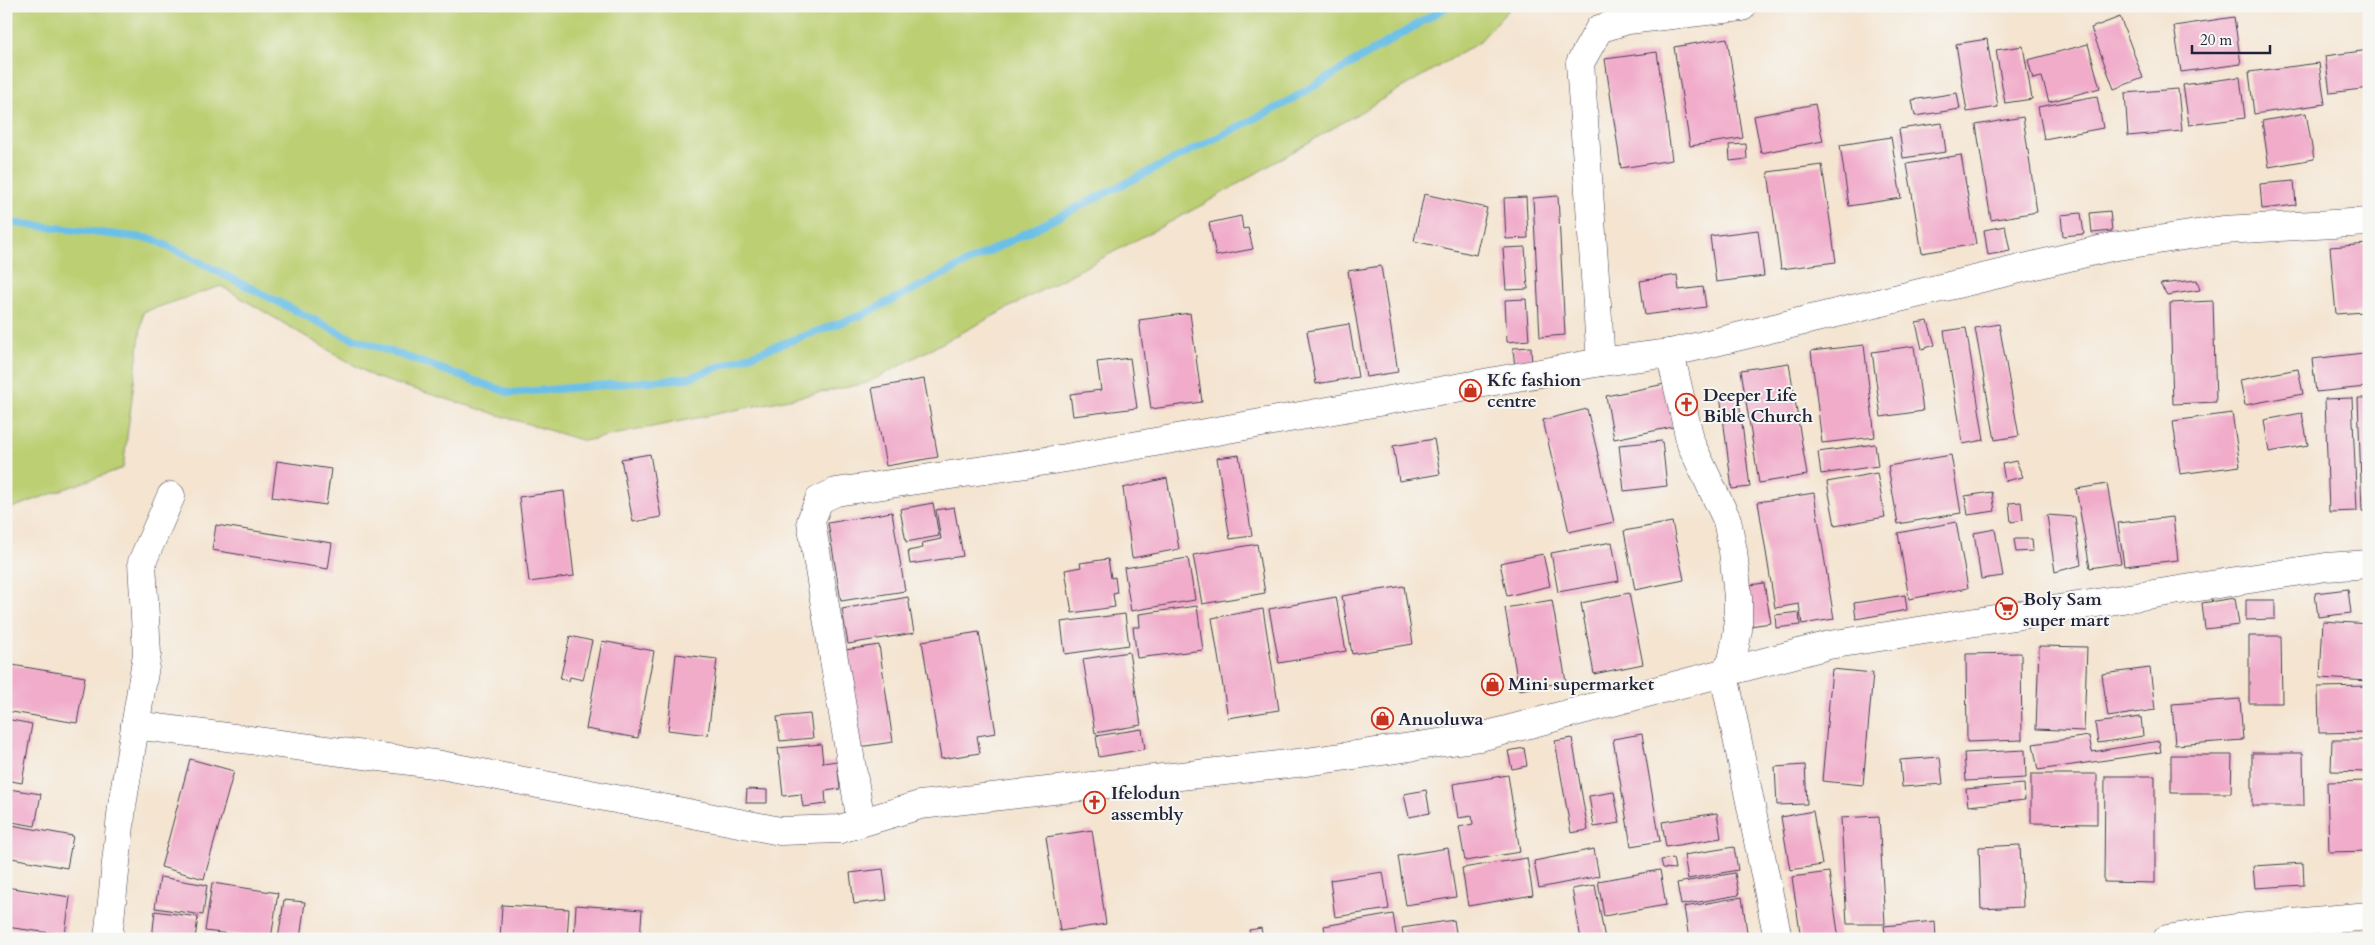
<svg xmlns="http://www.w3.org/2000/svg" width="2375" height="945" font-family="Cardo,serif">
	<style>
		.green { fill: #bccf72; stroke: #6f7856 }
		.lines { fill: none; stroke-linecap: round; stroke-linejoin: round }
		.stream { stroke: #6abfe6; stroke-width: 8 }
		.building { fill: #f1acca }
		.minor-casing { stroke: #423f51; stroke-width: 29 }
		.minor { stroke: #fff; stroke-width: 28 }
		.labels { text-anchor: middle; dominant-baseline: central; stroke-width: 4; stroke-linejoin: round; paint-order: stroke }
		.poi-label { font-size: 18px; font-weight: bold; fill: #22223b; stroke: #f6f6f2; text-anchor: start }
	</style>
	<rect width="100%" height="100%" fill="#f6f6f2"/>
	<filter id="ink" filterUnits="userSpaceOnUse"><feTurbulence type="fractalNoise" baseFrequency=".02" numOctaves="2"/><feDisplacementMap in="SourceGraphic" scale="10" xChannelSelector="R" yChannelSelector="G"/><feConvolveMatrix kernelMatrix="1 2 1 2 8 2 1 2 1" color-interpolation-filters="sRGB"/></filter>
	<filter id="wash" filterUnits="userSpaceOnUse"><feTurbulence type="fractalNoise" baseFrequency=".0096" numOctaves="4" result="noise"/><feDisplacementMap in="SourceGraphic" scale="20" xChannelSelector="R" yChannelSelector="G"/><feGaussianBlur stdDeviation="1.12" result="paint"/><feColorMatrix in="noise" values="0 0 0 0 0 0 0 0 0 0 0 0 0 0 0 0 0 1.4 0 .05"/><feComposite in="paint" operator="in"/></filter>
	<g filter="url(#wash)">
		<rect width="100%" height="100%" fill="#f4e4d0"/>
		<polygon class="green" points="6,6 1512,6 1478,43 1202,205 867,383 584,441 374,377 221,286 143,312 123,468 6,510"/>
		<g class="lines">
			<polyline class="stream" points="6,222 153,239 346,336 510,393 688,378 862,315 1282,105 1448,6"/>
		</g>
		<g id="blocks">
			<g class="building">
				<polygon points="2120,17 2143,78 2114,89 2091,28"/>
				<polygon points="2234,17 2241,64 2181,72 2174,26"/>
				<polygon points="1727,38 1743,138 1690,146 1674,47"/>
				<polygon points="1987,39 1998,107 1967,112 1956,44"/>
				<polygon points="2088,44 2100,88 2049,102 2042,77 2033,79 2028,60"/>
				<polygon points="2023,46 2032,99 2005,103 1996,50"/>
				<polygon points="2369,50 2369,88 2330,93 2325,56"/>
				<polygon points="1657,52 1672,160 1621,168 1605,59"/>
				<polygon points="2319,63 2325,104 2254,114 2249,72"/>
				<polygon points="2240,77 2245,118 2189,125 2183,85"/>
				<polygon points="2178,89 2182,131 2128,136 2125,93"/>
				<polygon points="1957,93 1960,109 1915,116 1912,100"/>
				<polygon points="2097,96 2103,128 2044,139 2038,107"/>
				<polygon points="1815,104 1823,141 1761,153 1754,116"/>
				<polygon points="2306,113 2314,159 2269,167 2262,121"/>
				<polygon points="2023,117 2037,212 1991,220 1976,125"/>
				<polygon points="1942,123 1946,152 1903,158 1899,129"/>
				<polygon points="1891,137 1901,198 1849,206 1840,145"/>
				<polygon points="1746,144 1747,159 1730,161 1729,145"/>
				<polygon points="1961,155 1976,244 1922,253 1907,164"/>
				<polygon points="1822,165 1836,262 1781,269 1768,172"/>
				<polygon points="2294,181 2296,205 2262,209 2260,184"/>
				<polygon points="1424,194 1487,208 1476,255 1414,241"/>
				<polygon points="1558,196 1565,335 1540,337 1533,198"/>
				<polygon points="1526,197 1528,238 1506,239 1504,198"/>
				<polygon points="2110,211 2112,231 2092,233 2090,213"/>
				<polygon points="2081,213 2084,234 2063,236 2061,215"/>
				<polygon points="1241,216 1243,229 1248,228 1253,249 1216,256 1209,223"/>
				<polygon points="2005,226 2010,251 1988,255 1984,230"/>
				<polygon points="1758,230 1764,276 1716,282 1710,236"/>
				<polygon points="2369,244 2369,294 2363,294 2364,312 2336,314 2330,247"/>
				<polygon points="1525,247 1528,289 1506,290 1503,248"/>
				<polygon points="1381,266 1398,372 1366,377 1348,271"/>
				<polygon points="1677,275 1679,290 1703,287 1706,307 1645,315 1640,281"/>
				<polygon points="2197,280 2200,290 2167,295 2160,284"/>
				<polygon points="1526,299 1529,340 1507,342 1505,300"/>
				<polygon points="2213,301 2216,402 2173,404 2170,303"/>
				<polygon points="1190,313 1202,402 1151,409 1139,320"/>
				<polygon points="1928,321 1935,345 1922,349 1916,323"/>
				<polygon points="1349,324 1358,377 1316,384 1307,331"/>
				<polygon points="1999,324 2019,436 1995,440 1975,328"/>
				<polygon points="1966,328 1984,440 1963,444 1944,331"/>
				<polygon points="1864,345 1875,437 1822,443 1811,351"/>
				<polygon points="1914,346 1923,411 1881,417 1872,352"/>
				<polygon points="1531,347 1532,368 1515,369 1513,348"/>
				<polygon points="2363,353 2366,387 2316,392 2312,359"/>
				<polygon points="1130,358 1137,408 1073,416 1070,394 1101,390 1097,362"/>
				<polygon points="1789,363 1807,475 1759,483 1741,370"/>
				<polygon points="2298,369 2303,394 2245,405 2240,380"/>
				<polygon points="924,379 938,457 886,466 872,388"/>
				<polygon points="1665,384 1673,427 1614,439 1606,396"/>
				<polygon points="1738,392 1750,487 1732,489 1720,394"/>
				<polygon points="2352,398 2357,511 2329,512 2325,399"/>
				<polygon points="2358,398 2369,398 2369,511 2362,511"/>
				<polygon points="1587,409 1614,522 1569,532 1543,420"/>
				<polygon points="2232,413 2240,466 2180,474 2173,421"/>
				<polygon points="2302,413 2308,445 2269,452 2264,420"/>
				<polygon points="1434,439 1440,474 1399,481 1393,446"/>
				<polygon points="1662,441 1667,486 1624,491 1619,445"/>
				<polygon points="1875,444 1878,466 1821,474 1818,452"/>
				<polygon points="650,454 661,517 633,522 621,459"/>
				<polygon points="1239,455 1252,536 1230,539 1217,458"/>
				<polygon points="1951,455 1961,513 1898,524 1888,466"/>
				<polygon points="277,461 331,469 326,505 272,497"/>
				<polygon points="2016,461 2023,477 2005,481 2002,464"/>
				<polygon points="1877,473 1885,517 1835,526 1827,482"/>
				<polygon points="1167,478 1179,549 1132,558 1123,488"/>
				<polygon points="2107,484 2121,563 2090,568 2076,489"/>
				<polygon points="564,491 574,576 529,582 519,497"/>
				<polygon points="1992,492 1995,511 1968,515 1965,496"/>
				<polygon points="1814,493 1834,619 1802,624 1799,604 1775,608 1758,502"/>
				<polygon points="2021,502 2023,520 2011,522 2009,503"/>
				<polygon points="933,503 939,536 906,542 900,509"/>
				<polygon points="954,507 963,556 910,564 908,551 923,548 922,543 941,539 936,510"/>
				<polygon points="892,512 905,591 841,601 828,523"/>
				<polygon points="2047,515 2075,517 2081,565 2055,572"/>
				<polygon points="2173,517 2178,560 2124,566 2118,523"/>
				<polygon points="1672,522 1684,580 1635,590 1624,531"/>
				<polygon points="1956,522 1968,588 1909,599 1898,533"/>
				<polygon points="216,525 332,543 328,569 212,550"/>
				<polygon points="1995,529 2003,576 1981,579 1974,533"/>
				<polygon points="2014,539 2032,539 2033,551 2016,552"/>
				<polygon points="1612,542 1619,581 1558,592 1551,553"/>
				<polygon points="1257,544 1265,593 1202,604 1193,555"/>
				<polygon points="1543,554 1550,586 1507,596 1500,563"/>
				<polygon points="1188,558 1195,600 1131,611 1124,568"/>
				<polygon points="1108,559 1111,578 1115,577 1117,593 1113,594 1115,607 1072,613 1065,570 1081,567 1080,563"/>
				<polygon points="1764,583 1771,623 1750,626 1743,586"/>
				<polygon points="1404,586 1413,644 1352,654 1342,596"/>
				<polygon points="2348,589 2351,613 2318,617 2315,593"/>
				<polygon points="1629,593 1643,664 1594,674 1581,603"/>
				<polygon points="1905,595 1907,610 1856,619 1854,603"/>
				<polygon points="908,597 914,633 848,644 842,609"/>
				<polygon points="1336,597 1346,651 1279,663 1269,609"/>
				<polygon points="2235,598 2239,625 2205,629 2202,603"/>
				<polygon points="1552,600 1566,682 1519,690 1505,608"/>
				<polygon points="2246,600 2275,600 2275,619 2246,620"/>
				<polygon points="1197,606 1203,650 1137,658 1133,627 1140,627 1139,614"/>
				<polygon points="1263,609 1279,710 1228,718 1212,618"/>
				<polygon points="1799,612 1800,625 1776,628 1775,615"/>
				<polygon points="1125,614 1129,645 1065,654 1061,622"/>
				<polygon points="2323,621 2369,624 2368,681 2320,678"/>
				<polygon points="979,632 996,733 977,736 980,753 941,759 922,641"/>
				<polygon points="570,636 592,641 583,680 570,677 569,681 560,679"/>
				<polygon points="2249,636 2281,636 2282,703 2249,703"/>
				<polygon points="602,641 654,651 638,738 586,729"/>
				<polygon points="879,645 893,742 859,747 845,650"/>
				<polygon points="2039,646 2087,647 2084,731 2036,729"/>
				<polygon points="1129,652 1141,725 1095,733 1083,659"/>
				<polygon points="2021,653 2022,740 1967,742 1966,654"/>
				<polygon points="676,654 717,659 708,735 668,730"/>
				<polygon points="6,664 85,677 77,723 6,711"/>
				<polygon points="2150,668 2155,710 2108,717 2102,674"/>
				<polygon points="1832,669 1873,673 1863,785 1822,781"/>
				<polygon points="2369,686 2369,732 2319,733 2318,687"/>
				<polygon points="2240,699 2243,740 2175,745 2172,704"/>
				<polygon points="810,714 813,738 780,741 777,717"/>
				<polygon points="2141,717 2143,736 2098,743 2095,723"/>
				<polygon points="6,719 32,724 22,783 6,780"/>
				<polygon points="1142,729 1145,749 1099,757 1096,736"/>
				<polygon points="1642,734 1660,841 1631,846 1613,739"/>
				<polygon points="2089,736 2092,752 2159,741 2161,752 2038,770 2033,744"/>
				<polygon points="1572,738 1588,830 1571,833 1555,741"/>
				<polygon points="2332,740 2369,740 2369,772 2331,771"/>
				<polygon points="821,744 823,763 837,761 840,789 825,791 826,804 803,807 801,794 783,796 778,748"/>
				<polygon points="1524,748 1527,766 1512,769 1508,751"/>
				<polygon points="2025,750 2026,778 1966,781 1964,753"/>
				<polygon points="2252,753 2303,753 2304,806 2252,806"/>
				<polygon points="2171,755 2232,755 2231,793 2171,793"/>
				<polygon points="1940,757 1943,784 1902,787 1900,760"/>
				<polygon points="190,759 234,771 204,879 161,867"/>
				<polygon points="1805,765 1807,804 1777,805 1775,767"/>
				<polygon points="2031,774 2097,774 2097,824 2031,823"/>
				<polygon points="1508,775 1520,852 1465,861 1459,827 1473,824 1472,816 1458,818 1453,784"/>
				<polygon points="2105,776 2155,776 2155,883 2104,882"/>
				<polygon points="2369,781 2369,851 2329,852 2327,782"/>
				<polygon points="2024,784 2025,800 1968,806 1966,789"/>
				<polygon points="9,789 41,794 35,826 6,821 6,799"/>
				<polygon points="747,789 767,790 767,803 746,803"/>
				<polygon points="1426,790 1430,813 1409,817 1404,794"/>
				<polygon points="1614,792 1620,823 1594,827 1589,796"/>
				<polygon points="1813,811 1822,865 1790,870 1781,817"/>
				<polygon points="1717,813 1721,838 1666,847 1662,822"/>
				<polygon points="1879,816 1885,924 1847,924 1841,818"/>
				<polygon points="6,824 73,836 67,868 6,857"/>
				<polygon points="1092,830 1106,924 1060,931 1046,837"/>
				<polygon points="2020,845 2023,907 1981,909 1979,847"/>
				<polygon points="1734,847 1738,870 1688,879 1684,855"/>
				<polygon points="1448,848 1456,897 1406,905 1398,856"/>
				<polygon points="1594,849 1599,876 1539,888 1534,861"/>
				<polygon points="1527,858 1533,895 1468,906 1462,868"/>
				<polygon points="1673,858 1675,869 1663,868 1661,860"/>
				<polygon points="2303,863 2304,885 2255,888 2253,866"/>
				<polygon points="883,869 887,900 854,904 850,873"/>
				<polygon points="1660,870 1666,905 1604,916 1598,881"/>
				<polygon points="1383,872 1389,909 1335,917 1330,880"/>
				<polygon points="1829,872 1839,939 1801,939 1792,877"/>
				<polygon points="1735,873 1739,895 1681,905 1677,883"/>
				<polygon points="160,877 207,885 203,915 155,908"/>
				<polygon points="212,883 278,893 271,939 205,931"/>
				<polygon points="1595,885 1605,939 1581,939 1572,889"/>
				<polygon points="6,887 70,897 65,935 6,927"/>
				<polygon points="1742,897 1748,939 1689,939 1684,907"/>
				<polygon points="284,900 305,902 300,939 278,939"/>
				<polygon points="502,905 569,909 567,939 500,939"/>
				<polygon points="576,905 642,910 640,939 574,939"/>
				<polygon points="155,911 198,917 195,939 152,939"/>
				<polygon points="1393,914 1397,939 1326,939 1324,926"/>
				<polygon points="1454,920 1457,939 1404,939 1402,928"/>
				<polygon points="1935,921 1936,939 1886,939 1884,926"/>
				<polygon points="1261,928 1263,939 1251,939 1249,930"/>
			</g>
		</g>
	</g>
	<g filter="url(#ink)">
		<use href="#blocks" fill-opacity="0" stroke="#423f51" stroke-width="1"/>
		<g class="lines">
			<defs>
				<g id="minor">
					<polyline points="1670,353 1691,444 1727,520 1733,551 1738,597 1738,630 1732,661 1724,674 1778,939"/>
					<polyline points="1601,362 1580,63 1599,29 1628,20 1742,7"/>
					<polyline points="135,725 441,765 780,831 840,829 920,805 1306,762 1480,737 1829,645 2326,567 2369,564"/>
					<polyline points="861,822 811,521 819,500 836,492 1066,458 1601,362 1670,353 2111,247 2223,230 2369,222"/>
					<polyline points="108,939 122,806 147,654 142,562 171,496"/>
					<polyline points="2167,939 2236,928 2369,916"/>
				</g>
			</defs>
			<use href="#minor" class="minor-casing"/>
			<use href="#minor" class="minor"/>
		</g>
	</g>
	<defs>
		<symbol id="shop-ring" viewBox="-11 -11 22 22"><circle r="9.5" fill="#f6f6f2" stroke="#c8321e" stroke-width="1.5"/><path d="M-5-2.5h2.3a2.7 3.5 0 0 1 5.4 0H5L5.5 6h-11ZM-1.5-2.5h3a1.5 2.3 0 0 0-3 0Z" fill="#c8321e"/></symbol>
		<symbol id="church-ring" viewBox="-11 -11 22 22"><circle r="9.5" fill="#f6f6f2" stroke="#c8321e" stroke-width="1.5"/><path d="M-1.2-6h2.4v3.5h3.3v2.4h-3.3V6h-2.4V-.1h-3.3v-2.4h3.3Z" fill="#c8321e"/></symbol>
		<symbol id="supermarket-ring" viewBox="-11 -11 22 22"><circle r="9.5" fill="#f6f6f2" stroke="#c8321e" stroke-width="1.5"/><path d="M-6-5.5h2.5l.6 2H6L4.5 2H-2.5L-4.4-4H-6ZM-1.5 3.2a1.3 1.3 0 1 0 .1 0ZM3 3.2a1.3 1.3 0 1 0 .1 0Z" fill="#c8321e"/></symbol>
	</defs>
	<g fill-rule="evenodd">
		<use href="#shop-ring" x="1458" y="378" width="25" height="25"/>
		<use href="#church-ring" x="1674" y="392" width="25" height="25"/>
		<use href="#supermarket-ring" x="1994" y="596" width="25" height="25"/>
		<use href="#shop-ring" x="1480" y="672" width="25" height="25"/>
		<use href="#shop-ring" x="1370" y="706" width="25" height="25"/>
		<use href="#church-ring" x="1082" y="790" width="25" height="25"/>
	</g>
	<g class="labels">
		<g class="poi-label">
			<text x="1487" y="380">Kfc fashion<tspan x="1487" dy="21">centre</tspan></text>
			<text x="1703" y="395">Deeper Life<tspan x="1703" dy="21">Bible Church</tspan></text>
			<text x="2023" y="599">Boly Sam<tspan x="2023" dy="21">super mart</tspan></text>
			<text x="1508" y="684">Mini supermarket</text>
			<text x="1398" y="719">Anuoluwa</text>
			<text x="1111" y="793">Ifelodun<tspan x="1111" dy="21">assembly</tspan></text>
		</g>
	</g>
	<rect width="2375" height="945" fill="none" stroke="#f6f6f2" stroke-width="25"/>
	<path d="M2192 45v8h78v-8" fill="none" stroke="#22223b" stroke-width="2.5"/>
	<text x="2200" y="45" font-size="15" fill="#22223b" stroke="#f6f6f2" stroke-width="4" paint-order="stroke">20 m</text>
</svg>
